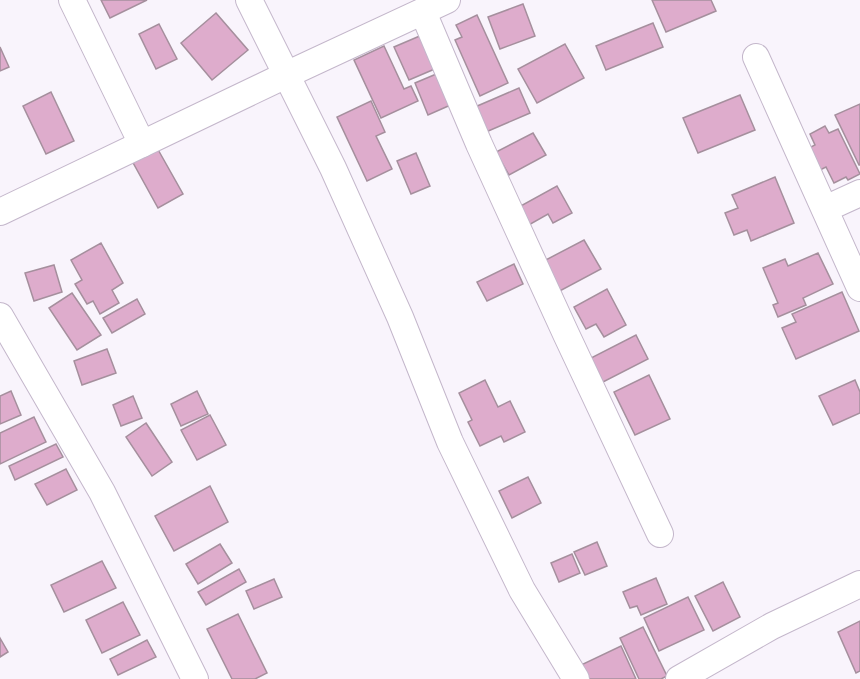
<svg xmlns="http://www.w3.org/2000/svg" width="860" height="679" font-family="Ubuntu,sans-serif">
	<style>
		.building { fill: #deaccc; stroke: #a58f9d; stroke-width: 1.5 }
		.lines { fill: none; stroke-linecap: round; stroke-linejoin: round }
		.street-casing { stroke: #c4b7cb; stroke-width: 28 }
		.street { stroke: #fff; stroke-width: 26 }
	</style>
	<rect width="100%" height="100%" fill="#f9f4fc"/>
	<g class="building">
		<polygon points="101,0 147,0 110,18"/>
		<polygon points="652,0 711,0 716,11 666,32"/>
		<polygon points="523,4 535,36 500,49 488,17"/>
		<polygon points="216,13 248,50 212,80 181,43"/>
		<polygon points="477,15 508,83 480,96 455,40 462,37 456,25"/>
		<polygon points="653,23 663,47 606,70 596,46"/>
		<polygon points="159,24 177,59 156,69 139,34"/>
		<polygon points="422,35 437,68 409,80 394,47"/>
		<polygon points="565,44 584,78 537,103 518,69"/>
		<polygon points="384,46 404,89 411,86 418,101 381,118 354,60"/>
		<polygon points="0,47 9,67 0,71"/>
		<polygon points="441,72 455,103 428,115 415,83"/>
		<polygon points="519,88 530,113 486,132 475,107"/>
		<polygon points="51,92 74,141 46,154 23,106"/>
		<polygon points="740,95 755,130 698,153 683,118"/>
		<polygon points="371,101 385,132 376,136 392,169 367,181 337,117"/>
		<polygon points="860,104 860,165 859,165 835,115"/>
		<polygon points="825,126 829,133 838,129 860,174 848,180 846,177 834,183 826,167 816,172 805,150 815,145 810,134"/>
		<polygon points="533,133 546,155 509,175 496,152"/>
		<polygon points="156,146 183,194 158,208 131,159"/>
		<polygon points="416,153 430,186 411,194 397,161"/>
		<polygon points="775,177 794,223 751,241 747,230 734,235 725,213 738,208 732,195"/>
		<polygon points="557,186 572,213 553,223 548,214 527,226 517,208"/>
		<polygon points="584,240 601,269 556,293 540,263"/>
		<polygon points="101,243 123,283 112,290 119,303 100,314 93,301 87,304 75,284 82,280 71,260"/>
		<polygon points="818,253 833,284 803,298 806,305 778,317 773,305 778,303 763,268 785,259 788,266"/>
		<polygon points="514,264 523,284 487,301 477,282"/>
		<polygon points="54,265 62,292 34,301 25,273"/>
		<polygon points="607,289 626,325 604,337 596,324 586,329 574,307"/>
		<polygon points="842,292 859,331 796,359 782,328 796,322 792,314"/>
		<polygon points="72,293 101,335 77,350 49,308"/>
		<polygon points="137,299 145,314 112,333 103,318"/>
		<polygon points="636,335 648,359 603,382 591,358"/>
		<polygon points="107,349 116,373 82,385 74,361"/>
		<polygon points="649,375 670,419 635,435 614,392"/>
		<polygon points="485,380 498,407 510,401 525,432 504,442 501,436 480,446 468,422 472,420 459,393"/>
		<polygon points="855,380 860,392 860,413 833,425 819,396"/>
		<polygon points="11,391 21,415 0,424 0,396"/>
		<polygon points="197,391 208,414 181,426 171,404"/>
		<polygon points="133,396 142,418 121,426 113,405"/>
		<polygon points="210,415 226,445 197,460 181,430"/>
		<polygon points="34,417 46,442 0,464 0,433"/>
		<polygon points="146,423 172,462 152,476 126,437"/>
		<polygon points="56,444 63,457 15,480 9,466"/>
		<polygon points="66,469 77,490 47,505 35,484"/>
		<polygon points="528,477 541,503 512,518 499,491"/>
		<polygon points="210,486 228,522 174,551 155,516"/>
		<polygon points="597,542 607,566 585,575 574,552"/>
		<polygon points="220,544 232,563 198,584 186,564"/>
		<polygon points="572,554 580,573 559,582 551,563"/>
		<polygon points="102,561 116,588 64,612 51,585"/>
		<polygon points="239,569 246,582 206,605 198,592"/>
		<polygon points="656,578 667,604 641,615 637,606 630,608 623,592"/>
		<polygon points="274,579 282,597 254,609 246,591"/>
		<polygon points="723,582 740,617 713,631 695,596"/>
		<polygon points="688,597 704,630 659,651 644,618"/>
		<polygon points="123,602 140,635 102,653 86,620"/>
		<polygon points="238,614 267,673 255,679 232,679 207,629"/>
		<polygon points="860,621 860,671 856,673 838,632"/>
		<polygon points="643,627 667,676 661,679 639,679 620,638"/>
		<polygon points="0,638 8,652 0,657"/>
		<polygon points="147,640 156,657 118,675 110,659"/>
		<polygon points="621,646 636,679 588,679 581,665"/>
	</g>
	<g class="lines">
		<defs>
			<g id="street">
				<polyline points="72,0 142,144"/>
				<polyline points="249,0 333,168 400,317 450,442 522,590 576,679"/>
				<polyline points="423,12 479,144 566,334 660,534"/>
				<polyline points="756,57 860,288"/>
				<polyline points="825,209 860,193"/>
				<polyline points="0,212 286,75 447,0"/>
				<polyline points="0,316 102,492 195,679"/>
				<polyline points="679,679 772,626 860,584"/>
			</g>
		</defs>
		<use href="#street" class="street-casing"/>
		<use href="#street" class="street"/>
	</g>
</svg>
